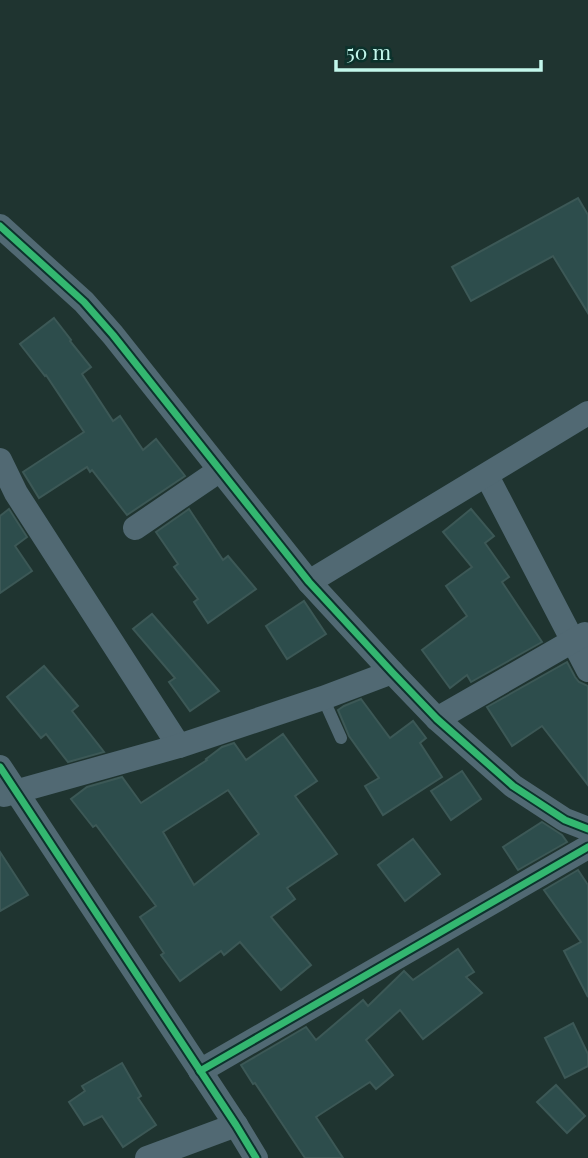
<svg xmlns="http://www.w3.org/2000/svg" width="588" height="1158" font-family="'Playfair Display',serif">
	<style>
		.building { fill: #2d4d4c; stroke: #3c5856; stroke-width: 2; fill-rule: evenodd }
		.lines { fill: none; stroke-linecap: round; stroke-linejoin: round }
		.lane { stroke: #516973; stroke-width: 12 }
		.street { stroke: #516973; stroke-width: 24 }
		.cycleway-casing { stroke: #0c322c; stroke-width: 11 }
		.cycleway { stroke: #33b770; stroke-width: 7 }
	</style>
	<rect width="100%" height="100%" fill="#1f3430"/>
	<g class="building">
		<polygon points="578,198 588,215 588,313 553,256 471,301 452,267"/>
		<polygon points="54,318 71,340 70,341 91,367 82,374 113,421 120,416 143,450 156,439 185,476 127,515 92,470 90,472 87,467 39,498 23,472 84,432 46,375 45,376 20,344"/>
		<polygon points="9,509 27,537 15,546 32,571 0,593 0,516"/>
		<polygon points="189,509 223,560 228,556 256,589 208,623 194,602 198,599 174,567 178,564 156,532"/>
		<polygon points="471,509 494,536 485,543 509,577 502,582 542,642 471,682 467,675 450,688 422,650 467,616 446,586 472,567 443,532"/>
		<polygon points="304,601 326,634 287,659 266,626"/>
		<polygon points="152,614 219,691 190,711 169,682 175,678 133,629"/>
		<polygon points="567,662 575,677 579,682 588,686 588,785 542,726 512,746 487,707"/>
		<polygon points="44,666 78,706 72,711 104,752 68,762 46,734 41,738 7,697"/>
		<polygon points="361,699 390,738 413,721 426,738 420,743 442,777 383,815 365,786 379,778 349,736 338,710 344,706"/>
		<path d="M 283,734 L 317,781 L 295,796 L 337,854 L 287,888 L 295,899 L 271,917 L 311,965 L 281,990 L 240,942 L 224,955 L 221,951 L 180,981 L 161,955 L 164,953 L 140,917 L 156,906 L 96,825 L 93,827 L 71,799 L 87,787 L 122,777 L 141,803 L 207,760 L 206,759 L 222,747 L 234,743 L 246,760 ZM 228,790 L 259,834 L 194,885 L 163,832 Z"/>
		<polygon points="462,771 481,799 451,820 431,791"/>
		<polygon points="542,822 562,835 567,842 518,870 503,847"/>
		<polygon points="413,839 440,874 405,901 378,865"/>
		<polygon points="0,852 28,895 0,911"/>
		<polygon points="578,870 588,885 588,997 564,951 581,942 544,890"/>
		<polygon points="458,949 474,972 466,977 482,993 423,1039 400,1010 366,1040 393,1075 376,1089 370,1082 316,1117 343,1158 305,1158 255,1083 253,1084 241,1065 306,1027 316,1040 363,1000 368,1006 404,971 413,980"/>
		<polygon points="573,1023 588,1054 588,1066 565,1078 545,1038"/>
		<polygon points="122,1063 141,1096 138,1098 156,1125 123,1147 102,1116 84,1125 69,1102 85,1091 82,1086"/>
		<polygon points="556,1085 585,1116 567,1133 537,1102"/>
	</g>
	<g class="lines">
		<polyline class="lane" points="323,698 341,738"/>
		<g class="street">
			<polyline points="0,226 84,302 113,335 309,582 392,672 437,719 513,786 565,820 588,829"/>
			<polyline points="0,460 16,493 179,746"/>
			<polyline points="487,476 588,670"/>
			<polyline points="135,528 220,470"/>
			<polyline points="309,582 588,413"/>
			<polyline points="437,719 585,634"/>
			<polyline points="0,767 236,1125 256,1158"/>
			<polyline points="4,795 179,746 323,698 392,672"/>
			<polyline points="200,1071 588,847"/>
			<polyline points="147,1158 236,1125"/>
		</g>
		<defs>
			<g id="cycleway">
				<polyline points="0,226 84,302 113,335 309,582 392,672 437,719 513,786 565,820 588,829"/>
				<polyline points="0,767 236,1125 256,1158"/>
				<polyline points="200,1071 588,847"/>
			</g>
		</defs>
		<use href="#cycleway" class="cycleway-casing"/>
		<use href="#cycleway" class="cycleway"/>
	</g>
	<path d="M336 60v10h205v-10" fill="none" stroke="#c3f7ec" stroke-width="3.5"/>
	<text x="346" y="60" font-size="21" fill="#c3f7ec" stroke="#0c322c" stroke-width="5" paint-order="stroke">50 m</text>
</svg>
